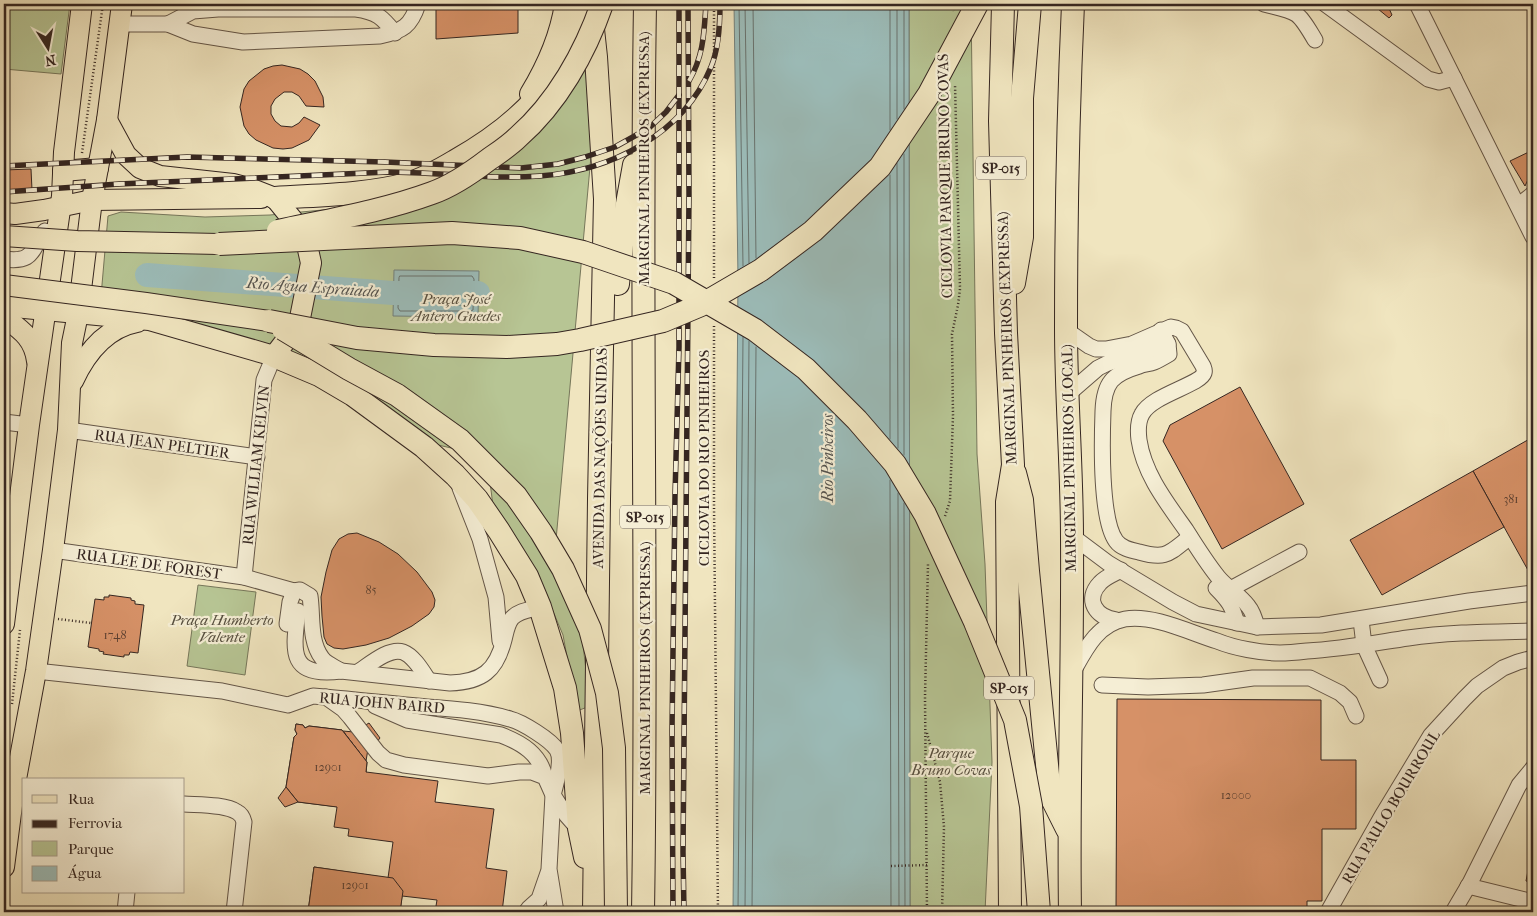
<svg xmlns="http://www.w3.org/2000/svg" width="1537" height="916" font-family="'IM FELL French Canon',serif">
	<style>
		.green { fill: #b7c594; stroke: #76765a }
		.water { fill: #9cbdba; stroke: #73817d }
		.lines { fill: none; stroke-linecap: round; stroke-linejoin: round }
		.shore { stroke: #68726e; stroke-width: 1 }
		.river { stroke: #9cbdba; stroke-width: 24 }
		.building { fill: #d69167; stroke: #352621 }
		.minor-casing { stroke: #645648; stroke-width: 17 }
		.major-casing { stroke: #352621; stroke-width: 22 }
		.highway-casing { stroke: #352621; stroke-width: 24 }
		.path { stroke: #352621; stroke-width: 2.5; stroke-dasharray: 1 2.5; stroke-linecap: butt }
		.minor { stroke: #f5eed5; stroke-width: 15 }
		.major { stroke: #f0e5bf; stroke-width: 20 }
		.highway { stroke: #f0e5bf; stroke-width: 22 }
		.rail-casing { stroke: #352621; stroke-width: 5.5 }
		.rail { stroke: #f5eed5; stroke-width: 4; stroke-dasharray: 11; stroke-linecap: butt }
		.major-bridge-casing { stroke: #352621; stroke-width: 22; stroke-linecap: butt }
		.highway-bridge-casing { stroke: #352621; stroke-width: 24; stroke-linecap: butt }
		.major-bridge { stroke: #f0e5bf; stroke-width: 20 }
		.highway-bridge { stroke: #f0e5bf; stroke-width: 22 }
		.labels { text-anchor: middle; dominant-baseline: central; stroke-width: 4.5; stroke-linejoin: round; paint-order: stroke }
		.number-label { font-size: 12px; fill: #5d4132 }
		.shield { fill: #f5eed5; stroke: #6f6257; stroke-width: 1 }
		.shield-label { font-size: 14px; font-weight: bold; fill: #352621 }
		.street-label { font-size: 15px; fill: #352621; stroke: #f5eed5 }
		.park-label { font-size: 15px; font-style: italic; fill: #564e3e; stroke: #f5eed5 }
		.water-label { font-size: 16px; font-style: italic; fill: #54534f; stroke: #f5eed5 }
	</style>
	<rect width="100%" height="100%" fill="#f0e5bf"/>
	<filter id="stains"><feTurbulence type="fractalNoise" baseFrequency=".004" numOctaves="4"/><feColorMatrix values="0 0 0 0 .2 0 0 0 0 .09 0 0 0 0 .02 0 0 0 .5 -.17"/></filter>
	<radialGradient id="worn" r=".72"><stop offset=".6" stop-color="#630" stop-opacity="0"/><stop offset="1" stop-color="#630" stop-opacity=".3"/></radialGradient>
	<g class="green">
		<polygon points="4,4 70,4 61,74 4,69"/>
		<polygon points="909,4 971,4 977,454 985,564 992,762 985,912 910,912"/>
		<polygon points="586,56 594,62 591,156 554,562 581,627 590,706 577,711 563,635 539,578 493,506 490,482 460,450 438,445 261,348 99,319 108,216 121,212 205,217 270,215 364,206 421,191"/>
		<polygon points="198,585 256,592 245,675 187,666"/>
	</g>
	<g class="water">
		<polygon points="734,4 909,4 910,912 733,912 738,278"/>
		<polygon points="394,270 479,271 478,317 393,316"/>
	</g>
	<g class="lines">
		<g class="shore">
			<polyline points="739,4 743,266"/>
			<polyline points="745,4 749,263"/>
			<polyline points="753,4 756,258"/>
			<polyline points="904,109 904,4"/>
			<polyline points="897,119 897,4"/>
			<polyline points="890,130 890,4"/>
			<polyline points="904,154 904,455"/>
			<polyline points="897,163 898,448"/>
			<polyline points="890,175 890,439"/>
			<polygon points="400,276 472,276 474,279 473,310 471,311 400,311 398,308 399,278"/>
			<polygon points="407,282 466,282 467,285 467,303 465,305 406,304 405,302 405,284"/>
			<polygon points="415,289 457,290 460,291 460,295 457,298 414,297 412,296 412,292"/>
			<polyline points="890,480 891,912"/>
			<polyline points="898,493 899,912"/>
			<polyline points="904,503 905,912"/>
			<polyline points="738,912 743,337"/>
			<polyline points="745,912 749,341"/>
			<polyline points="752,912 756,347"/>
		</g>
		<polyline class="river" points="147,275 393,293 478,293"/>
	</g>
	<g class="building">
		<polygon points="436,4 500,4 500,9 518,9 518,33 436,39"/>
		<polygon points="1372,4 1387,4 1392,15 1389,18"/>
		<polygon points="282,65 300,69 308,74 315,81 323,97 324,107 306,106 299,96 292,92 284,92 275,99 271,106 271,114 275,121 281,126 292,127 299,123 304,117 320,125 309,140 292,148 283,149 273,148 256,140 249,134 244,126 240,107 244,89 249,81 264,69 273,66"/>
		<polygon points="1533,150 1533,169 1525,186 1510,161"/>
		<polygon points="31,169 32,190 4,191 4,170"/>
		<polygon points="1240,387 1304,504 1222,549 1163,441 1170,425"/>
		<polygon points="1533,437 1533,570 1529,572 1473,471"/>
		<polygon points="1473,471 1504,527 1382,595 1350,540"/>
		<polygon points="357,533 379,542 398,554 417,572 432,592 435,600 434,607 429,614 412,626 389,638 366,645 343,649 334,648 327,644 324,637 322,616 321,597 326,572 332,550 339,539 348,534"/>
		<polygon points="109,595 131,598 131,600 135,601 135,604 144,605 138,653 130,652 129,655 124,655 124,657 103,654 104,652 99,651 99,649 88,647 95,599 104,600 104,597 109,597"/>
		<polygon points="1117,699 1321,700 1321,760 1356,760 1356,829 1322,829 1322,901 1307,901 1307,912 1116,912"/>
		<polygon points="369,723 380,738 376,743 368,749 366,761 343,731 354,732"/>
		<polygon points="296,724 303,725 305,728 309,726 342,730 366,761 367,762 364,796 359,799 362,802 362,805 358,808 355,807 352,804 347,808 298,802 286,787 294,737 297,734 295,730"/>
		<polygon points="296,724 303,725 305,728 309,726 342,730 367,762 366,772 438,781 435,802 494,809 486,868 507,871 502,912 435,912 437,900 402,896 400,912 308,912 314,867 388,878 393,842 348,836 349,829 334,827 337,807 298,802 286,787 294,737 297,734 295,730"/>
		<polygon points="286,787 298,802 285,807 278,798"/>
		<polygon points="1533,844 1533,883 1526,881"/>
		<polygon points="314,867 393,878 403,891 400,912 308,912"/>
	</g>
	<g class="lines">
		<defs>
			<g id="minor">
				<path d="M 1264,4 C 1297,12 1297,9 1315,40"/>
				<polyline points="1325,4 1428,79 1439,82 1454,78"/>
				<polyline points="1417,4 1533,237"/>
				<path d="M 119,24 L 168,24 L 193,34 L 243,42 L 380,36 C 403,31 411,26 418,4"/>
				<path d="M 168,24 L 193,11 L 218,9 L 356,9 C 377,12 382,17 395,33"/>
				<polyline points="1519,205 1533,194"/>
				<path d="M 4,259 C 35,263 30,250 45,231"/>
				<path d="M 1066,330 L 1089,346 L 1096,349 L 1106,349 L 1132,344 L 1171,327 L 1176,328 L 1182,331 L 1203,366 C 1204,369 1205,370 1204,373 C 1200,385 1152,395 1142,414 C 1138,421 1138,432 1139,440 C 1144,474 1167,503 1186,530 C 1196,546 1206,562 1218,577 C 1227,588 1240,595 1248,606 C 1253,612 1255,619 1257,627"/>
				<path d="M 1161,330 L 1168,344 L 1169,354 C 1164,357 1159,360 1154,362 C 1149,364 1144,364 1139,366 C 1112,374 1104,383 1103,411 C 1102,439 1100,519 1116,541 C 1121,548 1130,550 1139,552 C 1167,560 1169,553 1190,537"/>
				<polyline points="1068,394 1098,368 1108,363 1168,344"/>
				<polyline points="4,422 29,425"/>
				<polyline points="68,430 257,457"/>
				<polyline points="460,488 480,539 496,597 500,641"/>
				<polyline points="1072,536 1108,563 1173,602 1196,614 1257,627 1321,625 1469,601 1533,593"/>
				<polyline points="53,550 244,577 294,591"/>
				<polyline points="244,577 264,380 274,356"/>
				<path d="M 1216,588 C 1229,601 1232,606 1237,623"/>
				<polyline points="1223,593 1299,552"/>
				<path d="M 298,611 C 293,651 288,678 341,671 L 450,683 C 482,682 496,671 504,640 C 506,632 507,624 512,618 C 520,610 530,610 540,607"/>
				<path d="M 1116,620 C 1096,617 1084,600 1100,583 C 1105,577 1114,574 1121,570"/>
				<polyline points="1361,620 1364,645 1380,680"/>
				<path d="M 287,624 L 290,602 L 294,591 L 300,590 L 310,596 C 313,616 309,641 322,658 C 326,664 335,667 341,671"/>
				<path d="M 1074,670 C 1086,648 1098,624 1125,619 C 1153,614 1191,633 1217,641 C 1234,648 1261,653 1280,653 C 1289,653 1298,652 1307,651 C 1341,649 1374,643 1408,638 C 1450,632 1492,632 1533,631"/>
				<path d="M 36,671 L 222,691 L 288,705 L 313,696 L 325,697 C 359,700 393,704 427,707 C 455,709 483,711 510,719 C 522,722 551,740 557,750 C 563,760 556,784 553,795 C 561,807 567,819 579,828"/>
				<path d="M 358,672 C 369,665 389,647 403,652 C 414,656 423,672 429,681"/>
				<polyline points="1102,685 1148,687 1203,685 1253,678 1310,678 1340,693 1350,702 1356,716"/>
				<polyline points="326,697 343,709 350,717 378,753 386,760 404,765 488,776 519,772 532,772 545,777 553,795 549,869 556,912"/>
				<path d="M 375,706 L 407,720 L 501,735 C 522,743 540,754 545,777"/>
				<path d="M 184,804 C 198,805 225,804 237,812 C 241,814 243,818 244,822 L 234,912"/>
				<polyline points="1468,886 1533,902"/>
				<polyline points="125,912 127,892"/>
				<polyline points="526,912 529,908 539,899 548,873"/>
				<polyline points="1328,912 1382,816 1431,735 1464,699 1477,686 1503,668 1518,662 1533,658"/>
				<polyline points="1453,912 1470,883 1519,785 1533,768"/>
			</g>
			<g id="major">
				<path d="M 530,94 C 547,66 560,37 565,4"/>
				<polyline points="63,171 98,168"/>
				<polyline points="4,213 15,214 44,210 92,200 261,198"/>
				<polyline points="4,306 149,320 274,356 290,335 300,318 311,263 307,245 301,230 275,198 252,189 233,184 160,176 140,168 126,155 107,120"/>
				<path d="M 4,317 C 21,330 34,338 37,361"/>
				<path d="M 73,381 C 86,353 105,328 137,322"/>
				<polyline points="4,624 29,425 62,196 64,152 82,4"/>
				<polyline points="4,867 14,790 36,671 53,550 68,430 72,343 78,314 92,200 107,120 122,4"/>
			</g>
			<g id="highway">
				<polyline points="1003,4 1000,121 1006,333 1013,465 1007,502 1010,912"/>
				<polyline points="592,20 596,57 605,199 599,499 594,912"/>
				<path d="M 275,198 C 319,195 365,195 407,184 C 424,179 440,170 455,161 C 492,140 528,114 552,78 C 567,56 573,29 580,4"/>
				<polyline points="1014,283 1022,237 1022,98 1030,4"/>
				<polyline points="618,284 625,215 634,165"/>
				<polyline points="274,356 319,375 353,395 424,447 455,475 477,499 499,531 527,576 540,607 565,688 572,733 579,828 585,857"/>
				<polyline points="1015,473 1022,500 1028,571 1050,795 1067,829"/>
				<path d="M 643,912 C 648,609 640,307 645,4"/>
				<path d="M 1070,912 C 1068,787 1073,663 1072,538 C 1072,468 1066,398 1066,328 C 1066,220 1068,112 1073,4"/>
			</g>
		</defs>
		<use href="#minor" class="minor-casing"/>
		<use href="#major" class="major-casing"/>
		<use href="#highway" class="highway-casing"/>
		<g class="path">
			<polyline points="714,4 714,278"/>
			<polyline points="953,4 954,11"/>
			<polyline points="82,153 103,4"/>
			<polyline points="714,326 714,505 718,912"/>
			<polyline points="945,516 950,501 953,416 952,334 958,305 960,289 955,84"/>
			<polyline points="58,619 91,623"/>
			<polyline points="12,704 20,630"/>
			<polyline points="927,733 940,782 944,827 942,912"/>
			<polyline points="891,866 927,865"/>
			<polyline points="927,912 925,697 928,564"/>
		</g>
		<use href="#minor" class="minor"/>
		<use href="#major" class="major"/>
		<use href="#highway" class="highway"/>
		<defs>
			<g id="rail">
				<path d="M 689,81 C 704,55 704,32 706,4"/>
				<polyline points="4,166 187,157 385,162 521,168 558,164 585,157 615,147 649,128 666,112 679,95"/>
				<path d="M 4,192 L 119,184 L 388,172 C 438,172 491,180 540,176 C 610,171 683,135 711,67 C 719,48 720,25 720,4"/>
				<polyline points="673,912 672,731 675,495 679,347 679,4"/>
				<polyline points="684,912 683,852 689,195 688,4"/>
			</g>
		</defs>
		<use href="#rail" class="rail-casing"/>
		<use href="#rail" class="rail"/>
		<defs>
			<g id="major-bridge">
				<polyline points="4,236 77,241 219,244"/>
				<polyline points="4,285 146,303 269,321"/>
			</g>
			<g id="highway-bridge">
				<path d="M 278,231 C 329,220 383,211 432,193 C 452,186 471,173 488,160 C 498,153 509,146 518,137 C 557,103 585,53 602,4"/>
				<polyline points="219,244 452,233 520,238 583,252 674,283 755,330 806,369 857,420 895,464 925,514 975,622 1015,720 1031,806 1039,912"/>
				<polyline points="269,321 357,338 434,345 507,347 557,344 580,340 663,321 701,305 761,270 813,231 880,167 929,94 977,4"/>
				<polyline points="283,329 349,369 397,395 460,440 516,496 541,532 563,569 590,629 607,693 614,748 616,912"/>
			</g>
		</defs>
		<use href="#major-bridge" class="major-bridge-casing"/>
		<use href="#highway-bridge" class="highway-bridge-casing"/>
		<use href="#major-bridge" class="major-bridge"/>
		<use href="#highway-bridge" class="highway-bridge"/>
	</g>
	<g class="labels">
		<g class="number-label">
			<text x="1511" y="499">381</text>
			<text x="371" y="590">85</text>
			<text x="115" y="635">1748</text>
			<text x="328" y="767">12901</text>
			<text x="1236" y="795">12000</text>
			<text x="355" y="885">12901</text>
		</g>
		<g class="shield">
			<rect x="976" y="156.5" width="50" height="23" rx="4"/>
			<rect x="620" y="505.5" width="50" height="23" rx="4"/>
			<rect x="984" y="676.5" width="50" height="23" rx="4"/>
		</g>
		<g class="shield-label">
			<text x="1001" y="168">SP-015</text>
			<text x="645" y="517">SP-015</text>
			<text x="1009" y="688">SP-015</text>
		</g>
		<g class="street-label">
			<text transform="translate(644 158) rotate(-90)">MARGINAL PINHEIROS (EXPRESSA)</text>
			<text transform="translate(945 176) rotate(-91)">CICLOVIA PARQUE BRUNO COVAS</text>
			<text transform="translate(1007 338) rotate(-92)">MARGINAL PINHEIROS (EXPRESSA)</text>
			<text transform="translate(162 444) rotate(8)">RUA JEAN PELTIER</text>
			<text transform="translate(600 458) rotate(-89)">AVENIDA DAS NAÇÕES UNIDAS</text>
			<text transform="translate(704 458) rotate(-90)">CICLOVIA DO RIO PINHEIROS</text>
			<text transform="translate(1069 458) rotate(-91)">MARGINAL PINHEIROS (LOCAL)</text>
			<text transform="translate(256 465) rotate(-84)">RUA WILLIAM KELVIN</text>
			<text transform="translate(149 564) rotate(8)">RUA LEE DE FOREST</text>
			<text transform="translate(645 668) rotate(-90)">MARGINAL PINHEIROS (EXPRESSA)</text>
			<text transform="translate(382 703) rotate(5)">RUA JOHN BAIRD</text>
			<text transform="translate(1391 807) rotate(-59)">RUA PAULO BOURROUL</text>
		</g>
		<g class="park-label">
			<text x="456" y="299">Praça José<tspan x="456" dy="17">Antero Guedes</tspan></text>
			<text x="222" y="620">Praça Humberto<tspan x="222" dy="17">Valente</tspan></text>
			<text x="951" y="753">Parque<tspan x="951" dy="17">Bruno Covas</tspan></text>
		</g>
		<g class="water-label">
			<text transform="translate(313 287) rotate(4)">Rio Água Espraiada</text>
			<text transform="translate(827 458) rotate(-90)">Rio Pinheiros</text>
		</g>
	</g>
	<rect width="1537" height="916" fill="none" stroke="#f0e5bf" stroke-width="20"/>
	<rect x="5" y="5" width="1527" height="906" fill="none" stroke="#352621" stroke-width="2.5"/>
	<rect x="10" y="10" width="1517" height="896" fill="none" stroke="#352621"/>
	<rect x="22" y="778" width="162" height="115" fill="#f5eed5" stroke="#a89e8d"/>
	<rect x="32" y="795" width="25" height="8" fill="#f0e5bf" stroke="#a89e8d"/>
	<text x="68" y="804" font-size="15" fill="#352621">Rua</text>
	<rect x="32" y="820" width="25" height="8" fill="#352621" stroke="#a89e8d"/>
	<text x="68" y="828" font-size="15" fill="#352621">Ferrovia</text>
	<rect x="32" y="841" width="25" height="15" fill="#b7c594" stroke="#a89e8d"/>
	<text x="68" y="854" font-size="15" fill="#352621">Parque</text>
	<rect x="32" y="866" width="25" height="15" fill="#9cbdba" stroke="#a89e8d"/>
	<text x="68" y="878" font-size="15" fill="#352621">Água</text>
	<g transform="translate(48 48) rotate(169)" stroke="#f5eed5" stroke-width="4" paint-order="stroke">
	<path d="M0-4L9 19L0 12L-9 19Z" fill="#352621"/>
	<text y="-8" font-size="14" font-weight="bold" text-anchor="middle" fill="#352621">N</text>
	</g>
	<rect width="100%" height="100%" filter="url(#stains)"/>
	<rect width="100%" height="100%" fill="url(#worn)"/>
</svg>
